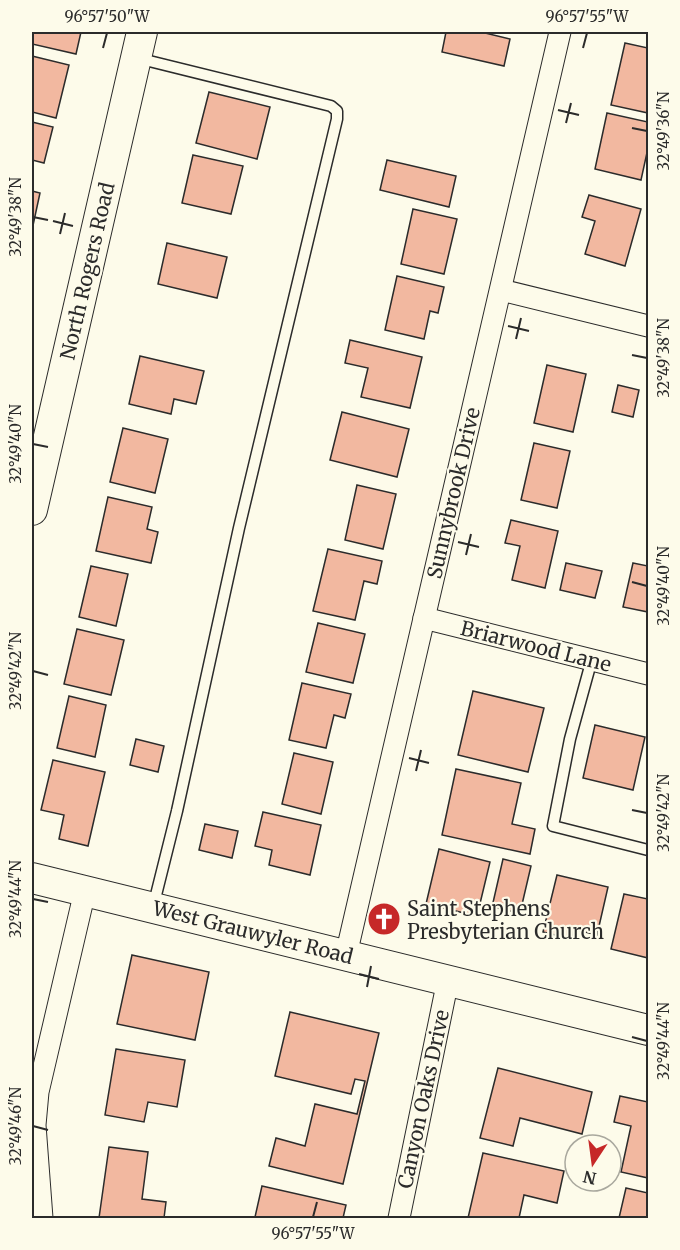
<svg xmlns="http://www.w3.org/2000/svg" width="680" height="1250" font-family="Merriweather,serif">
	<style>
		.building { fill: #f2b8a0; stroke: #2b2b2b; stroke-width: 1.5 }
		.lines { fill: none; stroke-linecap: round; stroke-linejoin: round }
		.lane-casing { stroke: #2b2b2b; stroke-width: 13 }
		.street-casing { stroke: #2b2b2b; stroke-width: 23 }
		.secondary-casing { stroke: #2b2b2b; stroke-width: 32 }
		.lane { stroke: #fdfbea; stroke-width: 10 }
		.street { stroke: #fdfbea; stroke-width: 21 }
		.secondary { stroke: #fdfbea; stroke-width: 30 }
		.ticks { fill: none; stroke: #2b2b2b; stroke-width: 2 }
		.labels { text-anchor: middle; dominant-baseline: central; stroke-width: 4.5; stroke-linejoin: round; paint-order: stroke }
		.street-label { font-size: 20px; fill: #2b2b2b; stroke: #fdfbea }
		.poi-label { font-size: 20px; fill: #2b2b2b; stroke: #fdfbea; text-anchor: start }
		.neatline { fill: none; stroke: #2b2b2b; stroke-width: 2 }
		.ticks-label { font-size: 15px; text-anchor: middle; fill: #2b2b2b }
	</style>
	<rect width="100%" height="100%" fill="#fdfbea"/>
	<g class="building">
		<polygon points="32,32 81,32 76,54 32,44"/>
		<polygon points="446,32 481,32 510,39 504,66 442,52"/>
		<polygon points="625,43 648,48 648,113 611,105"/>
		<polygon points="32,56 69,65 56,118 32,112"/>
		<polygon points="209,92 270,107 257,159 196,143"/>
		<polygon points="607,113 648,122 648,148 641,180 595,169"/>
		<polygon points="32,122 53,127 44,163 32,160"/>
		<polygon points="193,155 243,166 231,214 182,203"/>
		<polygon points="387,160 456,176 449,207 380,190"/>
		<polygon points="32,191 40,193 32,230"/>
		<polygon points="589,195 641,209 625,266 585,254 595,221 582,217"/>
		<polygon points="413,209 457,219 444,274 401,264"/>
		<polygon points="167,243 227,257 217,298 158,284"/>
		<polygon points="397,276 444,287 438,313 430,311 424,339 385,330"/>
		<polygon points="350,340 422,357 410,408 361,397 368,368 345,363"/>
		<polygon points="140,356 204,371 196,404 174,399 171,414 129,404"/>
		<polygon points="547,365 586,374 573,432 534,423"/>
		<polygon points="618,385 639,390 633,417 612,412"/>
		<polygon points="342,412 409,429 397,477 330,460"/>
		<polygon points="123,428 168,439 155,493 110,482"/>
		<polygon points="534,443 570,451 557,508 521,500"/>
		<polygon points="357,485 396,494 383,549 345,540"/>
		<polygon points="108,497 152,507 147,529 158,532 151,563 96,551"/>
		<polygon points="511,520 558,531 545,588 512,580 520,546 505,543"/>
		<polygon points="328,549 382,561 377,584 364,581 355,620 313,611"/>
		<polygon points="566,563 602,571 595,598 560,590"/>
		<polygon points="633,563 648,566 648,612 623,607"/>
		<polygon points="91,566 128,574 116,626 79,617"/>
		<polygon points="318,623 365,634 353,683 306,672"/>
		<polygon points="77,629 124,640 111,695 64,684"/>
		<polygon points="302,683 351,694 345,718 334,715 326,748 289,740"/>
		<polygon points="473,691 544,708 528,772 458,755"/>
		<polygon points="69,696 106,705 95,757 57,748"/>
		<polygon points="595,725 645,737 633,790 583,778"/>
		<polygon points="136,739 164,746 158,772 130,765"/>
		<polygon points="294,753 333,762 321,814 282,804"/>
		<polygon points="53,760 105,772 88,846 59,839 64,815 41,810"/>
		<polygon points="456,769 521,783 512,824 535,829 530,854 442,835"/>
		<polygon points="263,812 321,825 310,875 269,865 272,850 255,846"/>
		<polygon points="205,824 238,831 232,858 199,850"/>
		<polygon points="439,849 490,862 477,916 426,904"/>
		<polygon points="503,859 531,866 520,913 492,907"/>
		<polygon points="557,875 608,887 597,935 574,929 572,939 543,932"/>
		<polygon points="624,894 648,899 648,958 611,949"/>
		<polygon points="132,955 209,972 195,1040 117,1024"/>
		<polygon points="290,1012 379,1033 343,1184 269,1166 276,1138 305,1146 315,1104 357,1114 365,1081 355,1079 351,1094 275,1076"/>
		<polygon points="116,1049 185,1060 177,1107 148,1102 144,1122 105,1115"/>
		<polygon points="498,1068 592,1092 582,1134 520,1118 513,1146 480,1138"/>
		<polygon points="620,1096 648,1102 648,1178 621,1172 631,1126 614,1122"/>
		<polygon points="109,1147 148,1152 142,1199 166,1202 164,1218 99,1218"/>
		<polygon points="483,1153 564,1171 557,1203 524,1195 519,1218 468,1218"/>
		<polygon points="262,1186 346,1205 343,1218 255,1217"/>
		<polygon points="626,1188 648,1193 648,1218 619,1218"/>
	</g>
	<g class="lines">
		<defs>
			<g id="lane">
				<polyline points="137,58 331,106 337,111 337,119 239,528 177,811 153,907"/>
				<polyline points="592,659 570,739 553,826 648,850"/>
			</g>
			<g id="street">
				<polyline points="501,290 648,326"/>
				<polyline points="424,618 648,674"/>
				<polyline points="346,955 560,32"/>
				<polyline points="42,1218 35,1125 38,1092 85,891"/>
				<polyline points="399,1218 448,980"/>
			</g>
			<g id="secondary">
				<polyline points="32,510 142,32"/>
				<polyline points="32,878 648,1030"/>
			</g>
		</defs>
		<use href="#lane" class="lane-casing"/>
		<use href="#street" class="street-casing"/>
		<use href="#secondary" class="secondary-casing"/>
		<use href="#lane" class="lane"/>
		<use href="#street" class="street"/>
		<use href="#secondary" class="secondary"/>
	</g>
	<path class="ticks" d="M 103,48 L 107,33M 583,48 L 587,33M 558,110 L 579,115M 566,123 L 571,103M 632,128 L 647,131M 33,217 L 48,220M 53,221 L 73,226M 60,234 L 65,213M 508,326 L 529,331M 516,339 L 521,318M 632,355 L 647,358M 33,444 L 48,447M 458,542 L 479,547M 466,555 L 471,534M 632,582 L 647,586M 33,671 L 48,675M 409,758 L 429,763M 416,771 L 421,750M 632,810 L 647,813M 33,899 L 48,902M 359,974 L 379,979M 367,987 L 371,966M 632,1037 L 647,1041M 33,1126 L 48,1130M 313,1217 L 317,1202"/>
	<defs>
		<symbol id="church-disc" viewBox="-11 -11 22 22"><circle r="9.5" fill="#c62828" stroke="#fdfbea"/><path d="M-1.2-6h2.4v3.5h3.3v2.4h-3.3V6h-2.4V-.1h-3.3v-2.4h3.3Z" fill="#fff"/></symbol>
	</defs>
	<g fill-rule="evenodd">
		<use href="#church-disc" x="365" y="900" width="38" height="38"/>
	</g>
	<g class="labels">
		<g class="street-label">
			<text transform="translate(87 271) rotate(-77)">North Rogers Road</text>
			<text transform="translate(453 493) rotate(-77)">Sunnybrook Drive</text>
			<text transform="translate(536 646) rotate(14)">Briarwood Lane</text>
			<text transform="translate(253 932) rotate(14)">West Grauwyler Road</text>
			<text transform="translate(423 1099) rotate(-78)">Canyon Oaks Drive</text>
		</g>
		<g class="poi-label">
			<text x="407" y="908">Saint Stephens<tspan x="407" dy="23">Presbyterian Church</tspan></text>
		</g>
	</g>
	<rect width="680" height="1250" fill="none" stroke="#fdfbea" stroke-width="66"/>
	<g transform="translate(593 1163) rotate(193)"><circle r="28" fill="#fdfbea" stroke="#a9a89e" stroke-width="1.5"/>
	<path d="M0-4.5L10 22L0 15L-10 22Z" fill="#c62828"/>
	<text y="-9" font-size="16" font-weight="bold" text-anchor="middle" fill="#2b2b2b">N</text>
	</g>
	<rect x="33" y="33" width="614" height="1184" class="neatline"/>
	<g class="ticks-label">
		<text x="107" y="22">96°57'50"W</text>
		<text x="587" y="22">96°57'55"W</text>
		<text transform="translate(664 131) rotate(-90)" y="5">32°49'36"N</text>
		<text transform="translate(16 217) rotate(-90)" y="5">32°49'38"N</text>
		<text transform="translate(664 358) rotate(-90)" y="5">32°49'38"N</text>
		<text transform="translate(16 444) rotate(-90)" y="5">32°49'40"N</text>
		<text transform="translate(664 586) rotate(-90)" y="5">32°49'40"N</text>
		<text transform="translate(16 671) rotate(-90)" y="5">32°49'42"N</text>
		<text transform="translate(664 813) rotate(-90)" y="5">32°49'42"N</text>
		<text transform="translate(16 899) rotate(-90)" y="5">32°49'44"N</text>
		<text transform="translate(664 1041) rotate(-90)" y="5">32°49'44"N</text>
		<text transform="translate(16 1126) rotate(-90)" y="5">32°49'46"N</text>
		<text x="313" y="1239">96°57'55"W</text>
	</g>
</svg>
